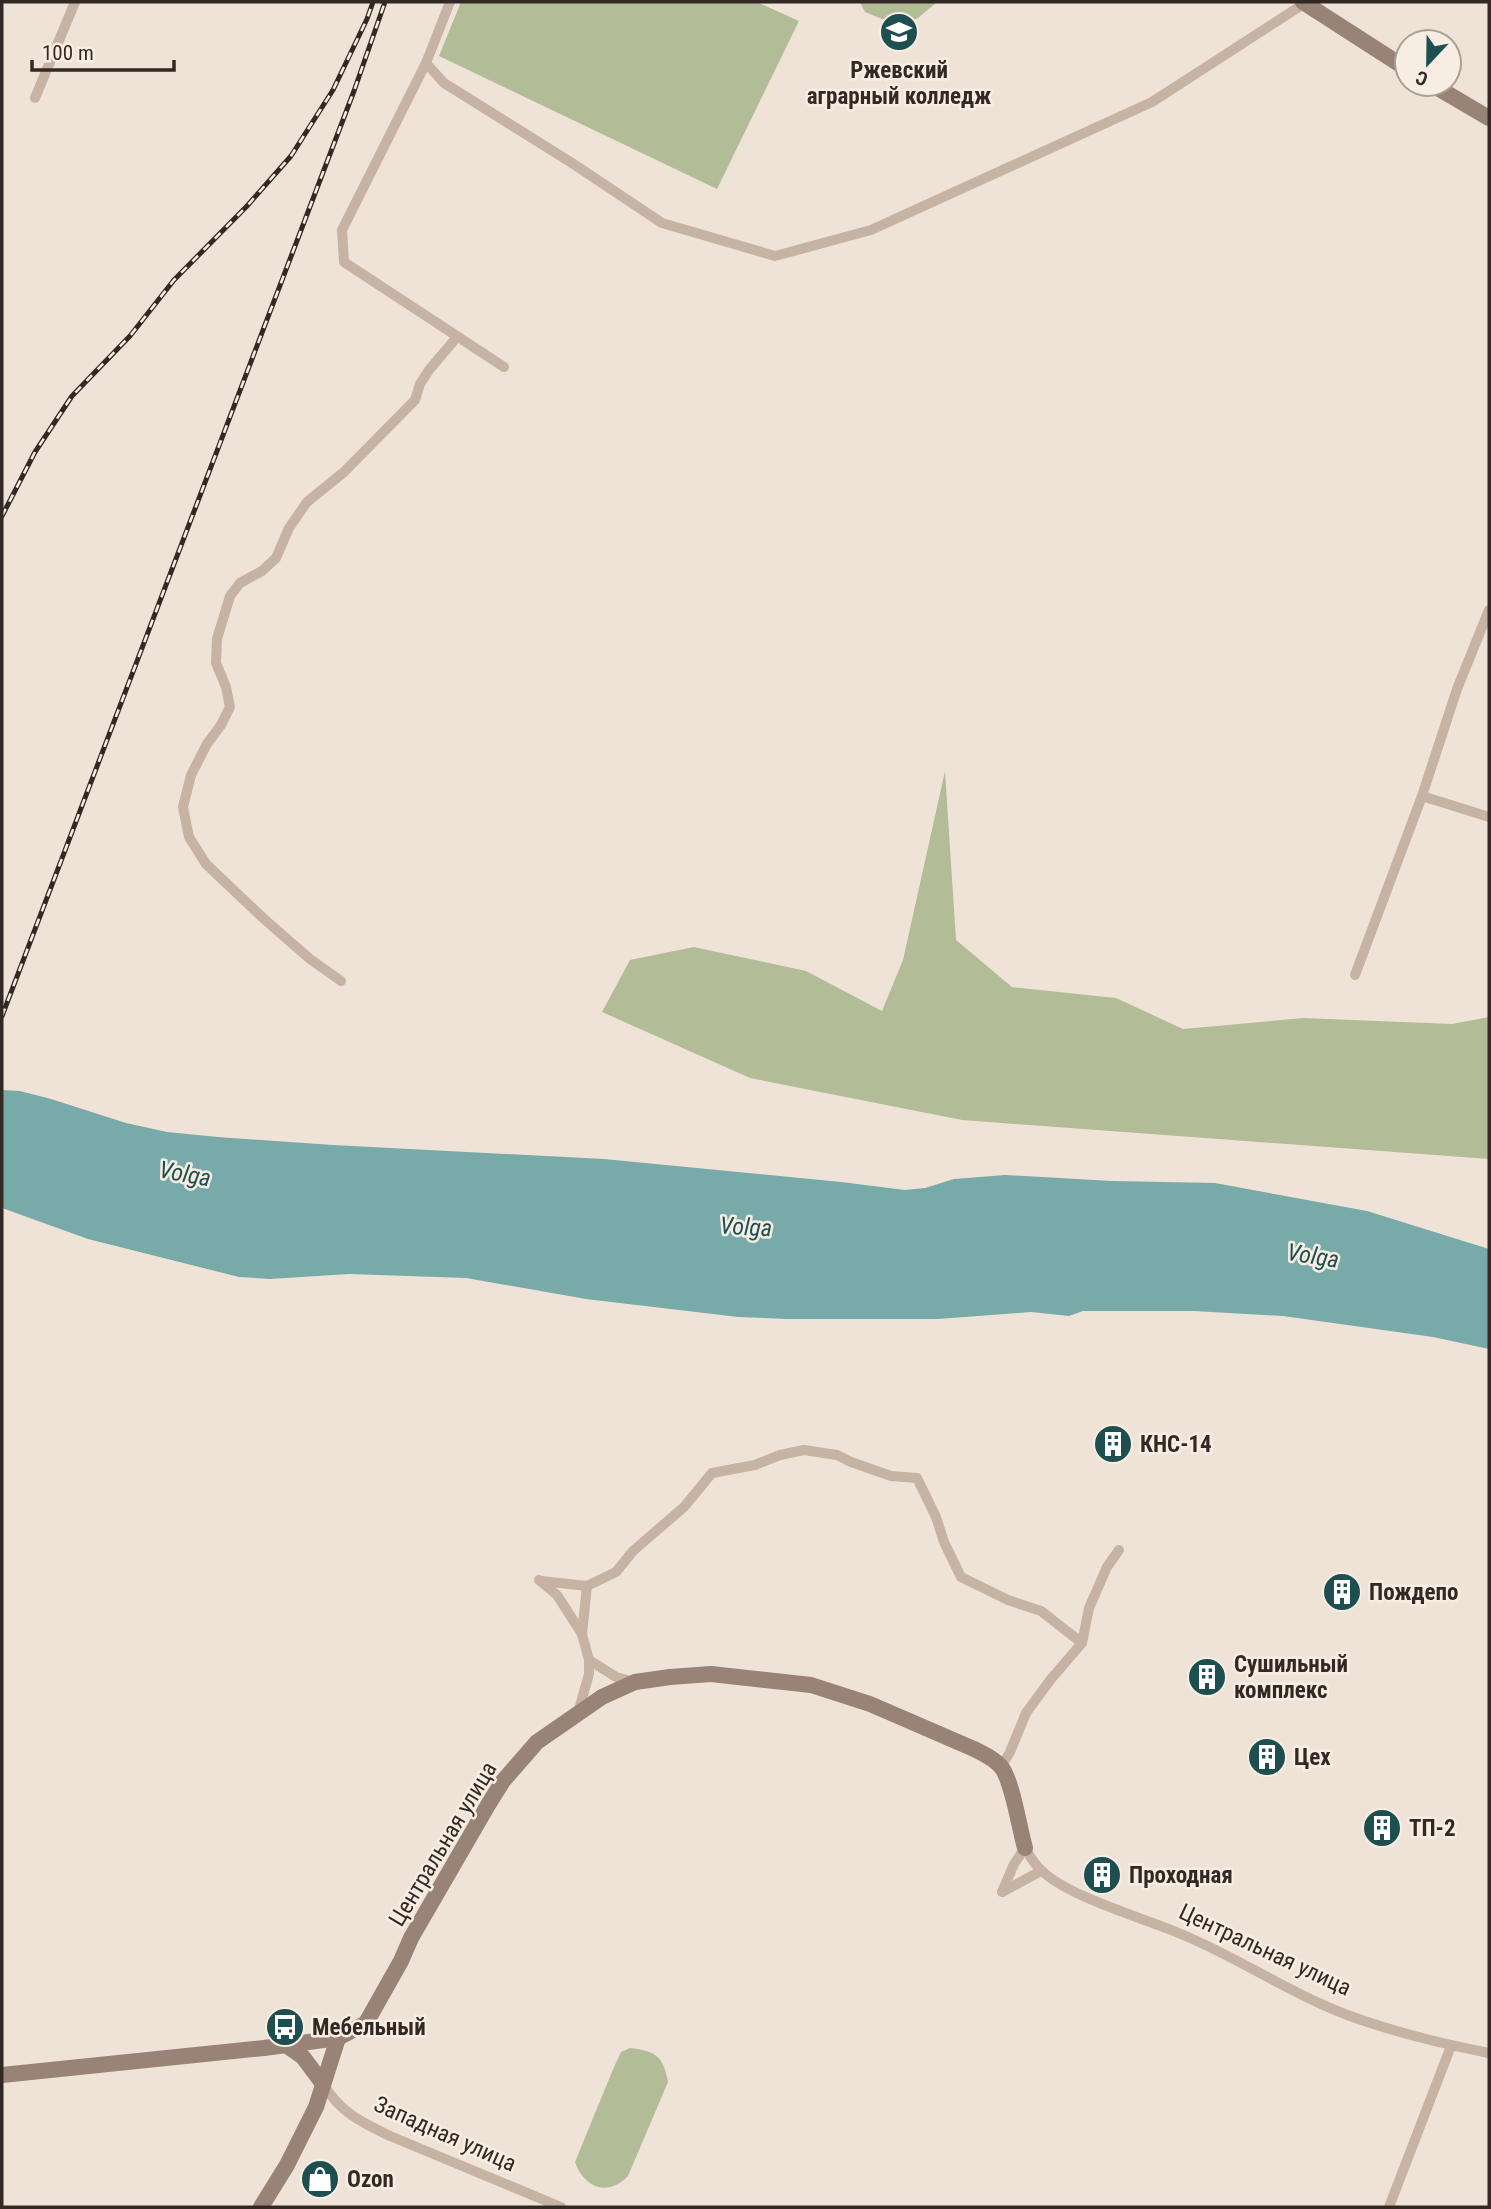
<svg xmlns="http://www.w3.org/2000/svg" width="1491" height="2209" font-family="'Roboto Condensed',sans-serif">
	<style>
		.green { fill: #b2bd98 }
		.water { fill: #78aaaa }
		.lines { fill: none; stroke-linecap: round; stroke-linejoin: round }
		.street { stroke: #c6b3a4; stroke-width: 10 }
		.secondary { stroke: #998276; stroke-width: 16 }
		.rail-casing { stroke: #322925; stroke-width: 5 }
		.rail { stroke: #f7ede3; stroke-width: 2.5; stroke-dasharray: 8; stroke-linecap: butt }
		.labels { text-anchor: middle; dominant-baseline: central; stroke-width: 5; stroke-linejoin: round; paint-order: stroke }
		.poi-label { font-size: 23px; font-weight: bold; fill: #322925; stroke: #f7ede3; text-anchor: start }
		.street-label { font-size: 23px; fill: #322925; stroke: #f7ede3 }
		.water-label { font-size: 24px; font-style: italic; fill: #1d4f51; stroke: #f7ede3 }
	</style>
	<rect width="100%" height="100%" fill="#efe3d7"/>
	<g class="green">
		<polygon points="461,2 757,2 799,21 717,189 439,56"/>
		<polygon points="860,2 937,2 918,18 907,23 882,19 865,12"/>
		<polygon points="945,771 956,940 1012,987 1116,998 1183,1029 1304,1018 1452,1024 1489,1017 1489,1159 962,1120 750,1078 602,1012 630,960 694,947 806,971 882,1011 903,960"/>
		<path d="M 630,2048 C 656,2051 663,2056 668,2082 L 628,2176 C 608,2197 584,2188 575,2162 L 614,2067 L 621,2052 Z"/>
	</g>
	<polygon class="water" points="2,1090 20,1091 51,1099 126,1123 167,1132 218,1137 333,1145 604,1159 841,1182 905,1190 925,1188 954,1179 1005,1175 1112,1181 1215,1183 1367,1211 1489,1249 1489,1349 1433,1337 1283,1316 1194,1311 1083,1311 1069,1316 1031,1312 938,1319 787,1319 738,1317 586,1299 466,1278 349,1274 270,1279 239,1277 88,1239 2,1208"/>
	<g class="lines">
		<g class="street">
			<polyline points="450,2 426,63 342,230 344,262 504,367"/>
			<polyline points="426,63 444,83 572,163 662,223 775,256 871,230 1152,102 1305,3"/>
			<polyline points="35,98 75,2"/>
			<polyline points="1422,796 1489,817"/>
			<polyline points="1355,975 1422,796 1457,689 1489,610"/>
			<polyline points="341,981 310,959 263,918 206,864 189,837 183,807 191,775 207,744 221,725 230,707 226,687 216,663 217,639 230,596 240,583 262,571 276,558 289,528 307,502 344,472 415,400 420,384 429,370 457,337"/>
			<polyline points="539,1580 557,1595 582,1634"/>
			<polyline points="541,1581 587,1586"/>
			<polyline points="587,1586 616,1572 633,1551 684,1507 712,1473 755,1465 780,1455 804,1450 837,1455 851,1462 891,1476 917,1478 936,1517 944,1542 961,1577 1008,1600 1041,1611 1082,1643"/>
			<polyline points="589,1660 616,1677 635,1682"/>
			<polyline points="578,1713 589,1674 589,1660 582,1634 587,1586"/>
			<polyline points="1001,1767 1010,1752 1026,1713 1051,1679 1082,1643 1089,1608 1107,1567 1119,1550"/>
			<path d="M 1002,1892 L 1014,1864 L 1025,1848 C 1030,1856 1034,1864 1041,1870 C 1068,1897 1144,1918 1181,1934 C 1239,1958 1291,1994 1350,2016 C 1394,2032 1443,2044 1489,2053"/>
			<polyline points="1002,1892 1041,1871"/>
			<path d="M 323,2084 C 341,2113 361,2122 390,2136 L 561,2207"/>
			<polyline points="1389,2207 1451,2046"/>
		</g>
		<g class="secondary">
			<polyline points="1303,2 1407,69"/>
			<polyline points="1431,84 1489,118"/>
			<polyline points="286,2045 303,2057 323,2084"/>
			<path d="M 2,2075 L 264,2048 L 338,2038 L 366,2023 L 401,1961 L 411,1938 L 488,1805 L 503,1781 L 537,1742 L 602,1697 L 635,1682 L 670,1677 L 711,1674 L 811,1685 L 870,1704 L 974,1749 C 984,1754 995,1759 1002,1768 C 1013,1784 1019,1827 1025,1848"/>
			<polyline points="261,2207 287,2165 316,2107 338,2038"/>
		</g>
		<defs>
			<g id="rail">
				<polyline points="2,516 35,452 72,396 130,336 174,280 247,206 291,156 333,90 367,19 373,2"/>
				<polyline points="2,1016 354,91 385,2"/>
			</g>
		</defs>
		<use href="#rail" class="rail-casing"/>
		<use href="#rail" class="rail"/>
	</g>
	<defs>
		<symbol id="university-disc" viewBox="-11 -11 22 22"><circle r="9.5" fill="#1d4f51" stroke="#f7ede3"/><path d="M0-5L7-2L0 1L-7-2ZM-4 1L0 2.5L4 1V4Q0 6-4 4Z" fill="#fff"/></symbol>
		<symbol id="building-disc" viewBox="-11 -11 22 22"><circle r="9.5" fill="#1d4f51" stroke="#f7ede3"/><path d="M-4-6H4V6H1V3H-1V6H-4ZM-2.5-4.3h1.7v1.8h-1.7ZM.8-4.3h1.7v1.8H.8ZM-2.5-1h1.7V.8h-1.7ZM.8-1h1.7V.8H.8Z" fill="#fff"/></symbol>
		<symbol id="bus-disc" viewBox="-11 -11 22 22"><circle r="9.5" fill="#1d4f51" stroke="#f7ede3"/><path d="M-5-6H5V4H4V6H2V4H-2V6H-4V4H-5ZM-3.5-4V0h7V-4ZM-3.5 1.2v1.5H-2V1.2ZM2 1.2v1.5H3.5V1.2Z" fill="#fff"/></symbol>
		<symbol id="shop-disc" viewBox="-11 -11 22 22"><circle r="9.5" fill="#1d4f51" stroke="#f7ede3"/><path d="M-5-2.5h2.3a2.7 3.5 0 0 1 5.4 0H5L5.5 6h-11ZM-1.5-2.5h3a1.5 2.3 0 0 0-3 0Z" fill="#fff"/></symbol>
	</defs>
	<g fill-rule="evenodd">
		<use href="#university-disc" x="877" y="10" width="44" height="44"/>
		<use href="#building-disc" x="1091" y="1422" width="44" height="44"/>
		<use href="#building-disc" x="1320" y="1570" width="44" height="44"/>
		<use href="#building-disc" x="1185" y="1655" width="44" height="44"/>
		<use href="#building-disc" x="1245" y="1735" width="44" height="44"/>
		<use href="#building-disc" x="1360" y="1806" width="44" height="44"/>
		<use href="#building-disc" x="1080" y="1853" width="44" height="44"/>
		<use href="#bus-disc" x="263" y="2005" width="44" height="44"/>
		<use href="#shop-disc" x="298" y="2157" width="44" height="44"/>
	</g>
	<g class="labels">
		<g class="poi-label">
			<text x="899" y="70" text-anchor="middle">Ржевский<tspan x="899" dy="26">аграрный колледж</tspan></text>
			<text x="1140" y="1444">КНС-14</text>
			<text x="1369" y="1592">Пождепо</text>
			<text x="1234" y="1664">Сушильный<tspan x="1234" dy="26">комплекс</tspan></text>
			<text x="1294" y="1757">Цех</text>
			<text x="1409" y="1828">ТП-2</text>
			<text x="1129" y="1875">Проходная</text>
			<text x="312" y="2027">Мебельный</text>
			<text x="347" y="2179">Ozon</text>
		</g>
		<g class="street-label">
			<text transform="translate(443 1844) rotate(-59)">Центральная улица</text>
			<text transform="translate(1265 1950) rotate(25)">Центральная улица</text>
			<text transform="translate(445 2134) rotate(24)">Западная улица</text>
		</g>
		<g class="water-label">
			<text transform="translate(185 1174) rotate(10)">Volga</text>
			<text transform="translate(746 1227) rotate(3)">Volga</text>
			<text transform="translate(1313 1256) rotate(9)">Volga</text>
		</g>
	</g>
	<rect width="1491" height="2209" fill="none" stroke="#322925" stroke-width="7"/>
	<g transform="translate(1428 63) rotate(202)"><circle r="33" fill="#f7ede3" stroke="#a89f97" stroke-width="2"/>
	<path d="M0-5L12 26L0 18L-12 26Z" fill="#1d4f51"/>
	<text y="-10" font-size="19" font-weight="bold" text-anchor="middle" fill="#322925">С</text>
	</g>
	<path d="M32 60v10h142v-10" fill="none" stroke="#322925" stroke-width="3.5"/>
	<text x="42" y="60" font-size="21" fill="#322925" stroke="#f7ede3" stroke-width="5" paint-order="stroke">100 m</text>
</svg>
